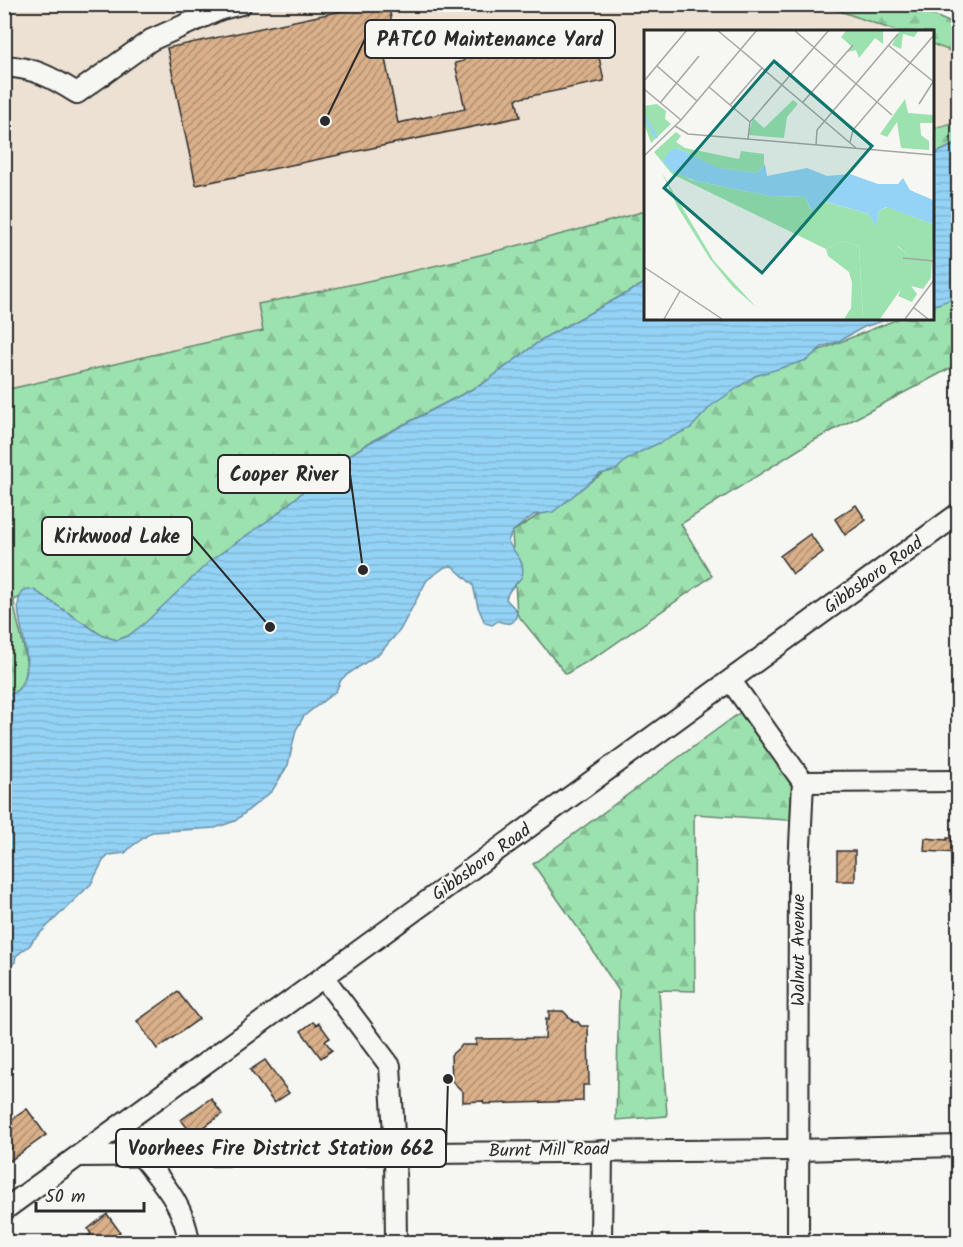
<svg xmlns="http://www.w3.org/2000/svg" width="963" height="1247" font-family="Kalam,sans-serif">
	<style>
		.built { fill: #ede1d3 }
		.forest { fill: url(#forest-firs); stroke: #64866d; stroke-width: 1.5 }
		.water { fill: url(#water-rules); stroke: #6a90a5; stroke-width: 1.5 }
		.building { fill: url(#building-hatch); stroke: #2b2b2b; stroke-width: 1.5 }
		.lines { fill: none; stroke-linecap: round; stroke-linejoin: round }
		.minor-casing { stroke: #2b2b2b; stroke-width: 24 }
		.minor { stroke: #f6f6f2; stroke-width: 20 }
		.rail-casing { stroke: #2b2b2b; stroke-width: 7 }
		.rail { stroke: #f6f6f2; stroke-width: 4.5; stroke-dasharray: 14; stroke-linecap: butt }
		.labels { text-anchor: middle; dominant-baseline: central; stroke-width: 4.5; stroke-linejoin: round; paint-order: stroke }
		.street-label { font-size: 18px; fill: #2b2b2b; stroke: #f6f6f2 }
		.inset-river { fill: none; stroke: #94d3f6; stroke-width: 3 }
		.inset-road { fill: none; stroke: #a5a5a2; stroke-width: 1.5 }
		.view { fill: #0f766e; fill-opacity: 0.15; stroke: #0f766e; stroke-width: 3 }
		.inset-edge { fill: none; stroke: #2b2b2b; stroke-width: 3 }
		.leader { fill: none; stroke: #2b2b2b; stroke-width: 2 }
		.callout-dot { fill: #2b2b2b; stroke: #f6f6f2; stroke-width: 2 }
		.callout { fill: #f6f6f2; stroke: #2b2b2b; stroke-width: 2 }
		.callout-label { font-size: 20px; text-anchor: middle; font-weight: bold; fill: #2b2b2b }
	</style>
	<defs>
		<pattern id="forest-firs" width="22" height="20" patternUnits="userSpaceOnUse" patternTransform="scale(1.5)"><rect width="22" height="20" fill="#9ce2af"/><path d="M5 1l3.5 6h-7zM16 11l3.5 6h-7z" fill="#87c297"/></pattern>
		<pattern id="water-rules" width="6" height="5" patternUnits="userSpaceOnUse" patternTransform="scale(1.5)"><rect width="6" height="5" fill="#94d3f6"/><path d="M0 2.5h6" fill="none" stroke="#80b5d3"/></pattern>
		<pattern id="building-hatch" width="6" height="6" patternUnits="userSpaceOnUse" patternTransform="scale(1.5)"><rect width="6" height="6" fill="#d9b08a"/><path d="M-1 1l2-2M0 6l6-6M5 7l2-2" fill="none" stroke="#b08f71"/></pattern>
	</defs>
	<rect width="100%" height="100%" fill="#f6f6f2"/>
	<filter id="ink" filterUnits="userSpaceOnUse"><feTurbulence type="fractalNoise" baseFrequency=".0167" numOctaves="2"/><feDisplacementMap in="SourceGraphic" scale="12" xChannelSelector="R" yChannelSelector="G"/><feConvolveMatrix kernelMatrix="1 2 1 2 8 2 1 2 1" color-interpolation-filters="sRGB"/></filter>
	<g filter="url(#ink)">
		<g class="built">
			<polygon points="823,4 896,31 645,32 645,211 506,248 360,284 259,304 264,331 196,344 105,368 5,390 4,5"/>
			<polygon points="932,44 958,54 958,121 932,129"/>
		</g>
		<g class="forest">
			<polygon points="823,5 910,5 958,26 958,54 932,44 932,32 896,31"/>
			<polygon points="958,121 958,143 932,155 932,129"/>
			<path d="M 645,211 L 645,283 L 544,338 L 484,383 L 370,442 L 334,465 L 276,515 L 211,561 L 147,622 L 128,636 L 117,640 L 103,636 L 34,590 L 14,600 C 14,623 37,669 20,687 C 17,692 10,695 5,697 L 5,390 C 91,371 176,347 263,331 L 258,304 C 388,278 518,248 645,211 Z"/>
			<polygon points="958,298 958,364 809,443 681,524 712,576 603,652 566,674 517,614 512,532 755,376 900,318 932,318 932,305 946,300"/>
			<polygon points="749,706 798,775 802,821 694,814 695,991 659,990 667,1116 616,1120 619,991 580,931 533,864"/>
		</g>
		<g class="water">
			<polygon points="958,143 958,297 932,306 932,155"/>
			<path d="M 645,283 L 645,318 L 892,318 L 864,327 L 837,342 L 822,347 L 807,360 L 755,376 L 711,406 L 691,428 L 640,452 L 625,461 L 616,470 L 600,474 L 553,512 L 534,515 L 527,520 L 512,532 L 508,541 C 511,549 518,554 521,562 C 529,583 509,582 506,599 L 517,611 C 516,625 509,625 498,621 L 492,625 L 485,623 L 478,607 L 473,585 L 452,566 L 445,567 L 427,580 L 400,630 L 380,653 L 345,676 L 341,680 L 336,691 L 304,716 L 296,730 L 288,765 L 272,791 L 235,821 L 215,828 L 152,832 L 131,847 L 125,853 L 109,855 L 103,861 L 91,884 L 33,940 L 30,945 L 16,956 L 15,962 L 5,970 L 4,698 C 10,695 17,692 20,687 C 43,662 0,599 28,589 L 34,590 L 103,636 L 117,640 L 128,636 L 146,622 L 211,560 L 276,515 L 334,465 L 369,443 L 484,383 L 544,338 Z"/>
		</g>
		<g class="building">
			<polygon points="375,4 388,4 395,36 381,39 398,123 465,109 455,63 464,61 460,37 527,24 528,32 559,26 562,40 594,33 604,81 516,99 520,117 196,185 167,48"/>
			<polygon points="856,505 866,520 845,535 835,519"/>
			<polygon points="810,534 823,552 793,574 780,556"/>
			<polygon points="925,838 947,840 947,838 958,838 958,853 924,851"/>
			<rect x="837" y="851" width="18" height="30"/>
			<polygon points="178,992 199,1019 157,1049 137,1021"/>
			<polygon points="549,1011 563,1011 574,1022 578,1022 581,1026 588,1026 589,1085 583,1085 583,1101 484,1104 483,1101 463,1102 463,1092 452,1081 451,1055 462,1045 476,1045 476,1039 545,1038 546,1019 549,1020"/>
			<polygon points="313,1022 316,1025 319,1023 330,1038 325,1041 332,1050 321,1058 301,1031"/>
			<polygon points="265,1060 289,1093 274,1103 250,1070"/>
			<polygon points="211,1098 222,1114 193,1135 181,1120"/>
			<polygon points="27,1109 46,1135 4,1165 4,1125"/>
			<polygon points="107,1214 120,1232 107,1242 79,1242 91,1234 88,1229"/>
		</g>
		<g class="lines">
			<defs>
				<g id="minor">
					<path d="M 4,66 C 35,68 51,77 77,93 L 151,40 L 221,9 L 241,4"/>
					<polyline points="731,681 803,782 799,867 798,1242"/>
					<polyline points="803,782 958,781"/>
					<polyline points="324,978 390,1066 395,1152 396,1242"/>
					<path d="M 140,1154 C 163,1183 184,1205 189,1242"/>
					<polyline points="80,1156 798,1150 958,1146"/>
					<polyline points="4,1210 958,514"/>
					<polyline points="601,1242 602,1151"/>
				</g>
			</defs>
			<use href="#minor" class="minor-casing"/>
			<use href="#minor" class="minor"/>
			<defs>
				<polyline id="rail" points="947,4 958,10"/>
			</defs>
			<use href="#rail" class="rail-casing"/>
			<use href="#rail" class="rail"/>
		</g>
	</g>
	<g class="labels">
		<g class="street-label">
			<text transform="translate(874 576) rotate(-36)">Gibbsboro Road</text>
			<text transform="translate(482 863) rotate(-36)">Gibbsboro Road</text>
			<text transform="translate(799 950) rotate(-90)">Walnut Avenue</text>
			<text transform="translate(549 1151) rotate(-1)">Burnt Mill Road</text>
		</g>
	</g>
	<g transform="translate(644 30)">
		<rect width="290" height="290" fill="#f6f6f2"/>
		<path d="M 203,0 L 239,0 L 239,14 L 231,8 L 215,28 L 212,20 L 204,22 L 207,16 L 197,7 ZM 256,0 L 275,0 L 270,7 L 259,4 L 257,19 L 248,15 ZM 261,69 L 264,83 L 289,85 L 289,93 L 276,93 L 277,105 L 285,111 L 285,120 L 257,118 L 253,92 L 243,107 L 236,104 ZM 149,70 L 154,74 L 143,87 L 140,108 L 104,105 L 109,88 L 120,98 ZM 13,74 L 22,81 L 21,89 L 27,94 L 7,113 L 0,93 L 0,76 ZM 32,102 L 37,106 L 32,112 L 41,118 L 95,129 L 97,121 L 120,124 L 120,135 L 113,143 L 74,138 L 33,118 L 19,132 L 47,150 L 125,166 L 161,167 L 167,180 L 176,172 L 182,172 L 225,184 L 232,196 L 235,181 L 243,177 L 289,194 L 289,208 L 253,216 L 270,230 L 262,252 L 236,289 L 219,289 L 215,216 L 199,211 L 182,219 L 28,144 L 10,122 ZM 18,143 L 70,231 L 112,277 L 89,257 L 66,229 L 34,178 Z" fill="#9ce2af"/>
		<path d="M 251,200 L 278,202 L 289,208 L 287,248 L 279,259 L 267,256 L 273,264 L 268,272 L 254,266 L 269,230 L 239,202 ZM 199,211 L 215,216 L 219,289 L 200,289 L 207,278 L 208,253 L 205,242 L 184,226 L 182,219 Z" fill="#9ce2af"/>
		<path d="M 33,118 L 75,138 L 113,143 L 121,134 L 123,146 L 163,138 L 183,146 L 206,144 L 234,154 L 254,154 L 259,148 L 266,160 L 289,170 L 289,194 L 242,177 L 235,181 L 232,197 L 225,184 L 179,171 L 168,181 L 161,167 L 125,166 L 52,151 L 29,142 L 19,132 L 25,121 Z" fill="#94d3f6"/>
		<path class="inset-river" d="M 0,86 L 13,108"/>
		<path class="inset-road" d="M 73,0 L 97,20M 150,0 L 248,85M 244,15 L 290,52M 97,20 L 212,118M 13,36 L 53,71M 0,51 L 43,0M 65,57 L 106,92M 0,59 L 37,90M 159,72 L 209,15M 16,73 L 55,26M 275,74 L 289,52M 86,75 L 118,38M 31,96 L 44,104 L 290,125M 104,109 L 106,92 L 185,0M 206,112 L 209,100 L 290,5M 172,115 L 173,100 L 254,4M 0,126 L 37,90 L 113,0M 259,228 L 290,231M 0,237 L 78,289M 269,277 L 284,289M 20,289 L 36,261M 261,289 L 290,250"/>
		<path class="view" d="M 130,31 L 228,116 L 118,243 L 20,158 Z"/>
		<rect width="290" height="290" class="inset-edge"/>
	</g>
	<path class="leader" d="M325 121L365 39M363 570L350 474M270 627L192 536M448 1079L446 1148"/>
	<g class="callout-dot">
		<circle cx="325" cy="121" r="6"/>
		<circle cx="363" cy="570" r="6"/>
		<circle cx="270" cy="627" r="6"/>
		<circle cx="448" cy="1079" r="6"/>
	</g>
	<g class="callout">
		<rect x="365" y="20" width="250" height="38" rx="6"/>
		<rect x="218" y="455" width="132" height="38" rx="6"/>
		<rect x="42" y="517" width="150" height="38" rx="6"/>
		<rect x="116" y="1129" width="330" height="38" rx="6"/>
	</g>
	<g class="callout-label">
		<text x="490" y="46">PATCO Maintenance Yard</text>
		<text x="284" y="481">Cooper River</text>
		<text x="117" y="543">Kirkwood Lake</text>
		<text x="281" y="1155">Voorhees Fire District Station 662</text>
	</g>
	<rect width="963" height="1247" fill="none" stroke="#f6f6f2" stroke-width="24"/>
	<rect x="12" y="12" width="939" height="1223" fill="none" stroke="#2b2b2b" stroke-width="2" filter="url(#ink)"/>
	<path d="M36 1202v9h108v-9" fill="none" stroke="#2b2b2b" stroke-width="3"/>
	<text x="45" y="1202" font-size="18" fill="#2b2b2b" stroke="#f6f6f2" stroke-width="4.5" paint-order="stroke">50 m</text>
</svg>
